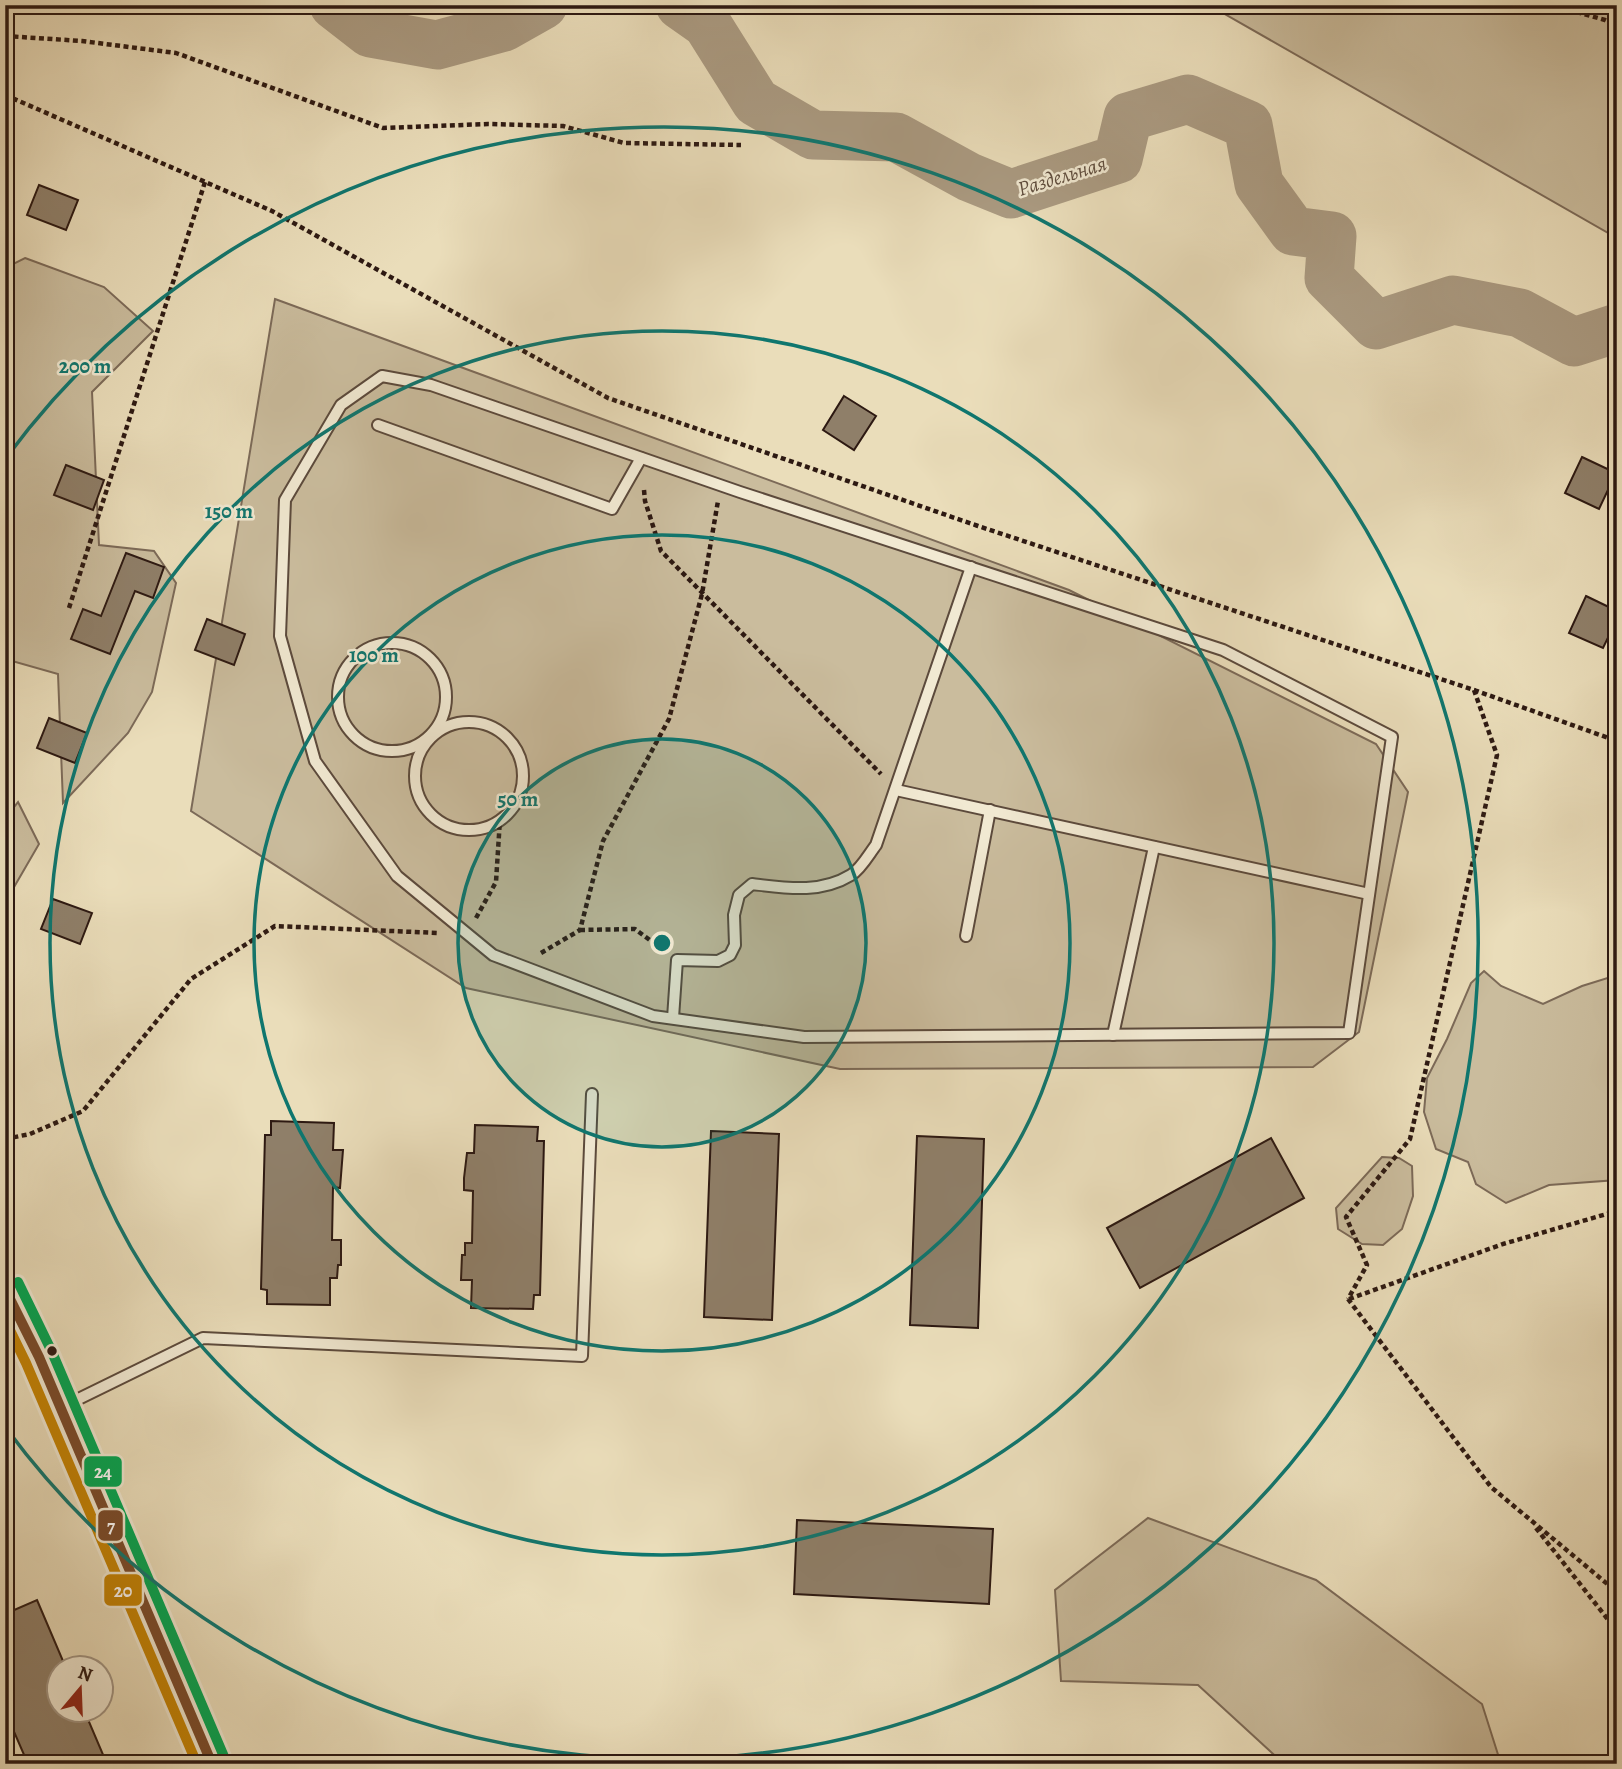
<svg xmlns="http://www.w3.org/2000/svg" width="1622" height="1769" font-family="Alegreya,serif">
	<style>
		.green { fill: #cabc9d; stroke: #7c6a58; stroke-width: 2 }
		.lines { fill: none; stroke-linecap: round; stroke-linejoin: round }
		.river { stroke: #aa9a81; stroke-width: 49 }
		.building { fill: #8f7f69; stroke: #2d1912; stroke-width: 2 }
		.service-casing { stroke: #5c4a3c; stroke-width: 14 }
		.minor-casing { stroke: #5c4a3c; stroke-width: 24 }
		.path { stroke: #2d1912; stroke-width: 4.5; stroke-dasharray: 5 3.5; stroke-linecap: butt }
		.service { stroke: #f1e9d2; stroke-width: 10 }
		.minor { stroke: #f1e9d2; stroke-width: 21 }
		.bus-1-casing { stroke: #f1e9d2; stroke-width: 16 }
		.bus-2-casing { stroke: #f1e9d2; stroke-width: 16 }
		.bus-3-casing { stroke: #f1e9d2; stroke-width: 16 }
		.bus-1 { stroke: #7a4b2a; stroke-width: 10 }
		.bus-2 { stroke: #c48304; stroke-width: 10 }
		.bus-3 { stroke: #00a651; stroke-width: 10 }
		.ring { fill: none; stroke: #0f766e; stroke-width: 3.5 }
		.bus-dot { fill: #2d1912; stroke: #f1e9d2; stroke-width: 2.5 }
		.labels { text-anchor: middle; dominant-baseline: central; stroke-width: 5; stroke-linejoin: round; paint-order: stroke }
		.water-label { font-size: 21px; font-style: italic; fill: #5f4d3e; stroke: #f1e9d2 }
		.centre { fill: #0f766e; stroke: #f1e9d2; stroke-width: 3.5 }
		.ring-label { font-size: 21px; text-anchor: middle; font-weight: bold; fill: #0f766e; stroke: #f1e9d2; stroke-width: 5; stroke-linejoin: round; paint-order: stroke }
		.line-badge { stroke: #f1e9d2; stroke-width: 2.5 }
		.badge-label { font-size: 19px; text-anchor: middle; font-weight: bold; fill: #fff }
	</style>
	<rect width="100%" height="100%" fill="#eaddba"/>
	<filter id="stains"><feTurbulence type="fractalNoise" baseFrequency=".00286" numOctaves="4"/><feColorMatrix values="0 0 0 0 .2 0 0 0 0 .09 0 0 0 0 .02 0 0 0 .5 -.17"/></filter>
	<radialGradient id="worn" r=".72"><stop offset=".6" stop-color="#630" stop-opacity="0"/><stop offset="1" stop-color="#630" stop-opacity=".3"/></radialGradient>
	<g class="green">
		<polygon points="1209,5 1617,5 1617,238"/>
		<polygon points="25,258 104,287 153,331 92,392 99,545 154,551 176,583 152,692 128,733 63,803 58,674 5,659 5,268"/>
		<polygon points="275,299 1069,590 1376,744 1408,792 1359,1032 1313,1067 840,1069 466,988 191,811"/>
		<polygon points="18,802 39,844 10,894 5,898 5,818"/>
		<polygon points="1484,971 1501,986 1543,1004 1582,986 1617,975 1617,1180 1549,1185 1506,1203 1476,1184 1468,1162 1436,1149 1424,1112 1427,1078 1447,1039 1471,983"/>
		<polygon points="1382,1157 1399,1158 1412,1166 1413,1196 1402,1229 1383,1245 1362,1244 1338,1229 1336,1208"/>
		<polygon points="1148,1518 1316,1580 1482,1704 1501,1764 1284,1764 1198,1685 1061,1681 1055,1590"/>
	</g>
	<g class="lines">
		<g class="river">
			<polyline points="334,5 370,33 437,45 504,27 543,5"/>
			<polyline points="680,5 707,24 756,102 813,135 896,137 969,177 1011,194 1118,159 1128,117 1188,99 1248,125 1259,184 1293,231 1332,236 1329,278 1376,325 1453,300 1520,313 1574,342 1617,328"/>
		</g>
	</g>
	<g class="building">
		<polygon points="39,185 78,200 66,230 27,215"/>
		<polygon points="844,396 876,416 854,450 823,430"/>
		<polygon points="1582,457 1616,473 1599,509 1565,493"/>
		<polygon points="66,465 104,480 93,510 54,495"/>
		<polygon points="126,553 164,567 153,598 135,591 110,654 71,639 83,609 101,616"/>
		<polygon points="1586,596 1617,611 1617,619 1603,648 1569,633"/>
		<polygon points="207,619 245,634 234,665 195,650"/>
		<polygon points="49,718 87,733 75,763 37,748"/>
		<polygon points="53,899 92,913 80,944 41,929"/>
		<polygon points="271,1121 334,1123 333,1150 343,1150 340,1188 333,1187 332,1240 341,1240 341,1265 338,1265 337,1278 330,1278 330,1305 267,1304 267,1290 261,1289 265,1135 271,1135"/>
		<polygon points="475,1125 538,1127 537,1141 544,1141 540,1295 534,1295 533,1309 471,1308 472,1280 461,1280 462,1255 465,1255 465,1243 472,1243 473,1191 464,1190 464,1178 467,1153 474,1153"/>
		<polygon points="711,1131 779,1134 772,1320 704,1317"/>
		<polygon points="917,1136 984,1139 978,1328 910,1325"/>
		<polygon points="1271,1138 1304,1198 1140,1288 1107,1228"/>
		<polygon points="797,1520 993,1529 989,1604 794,1594"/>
		<polygon points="37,1600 66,1668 60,1668 60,1710 84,1710 107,1764 28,1764 5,1711 5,1614"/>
	</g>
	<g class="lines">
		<defs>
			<g id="service">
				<polygon points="382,376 431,385 740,492 1223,650 1392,737 1349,1033 804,1037 653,1016 493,955 397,876 315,761 280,636 285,500 341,405"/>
				<polyline points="378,425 612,509 641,458"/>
				<circle cx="392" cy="697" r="54"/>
				<circle cx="469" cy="776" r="54"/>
				<polyline points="896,790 1369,894"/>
				<polyline points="966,936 990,810"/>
				<path d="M 673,1018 L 677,960 L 718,961 L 730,955 L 735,945 L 734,915 L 739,895 L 752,884 C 786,888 820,894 851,875 C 861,869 869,854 876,845 L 971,567"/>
				<polyline points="1113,1035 1154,847"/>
				<polyline points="60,1408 203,1338 582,1356 592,1094"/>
			</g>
			<polyline id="minor" points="5,1288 39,1357 212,1764"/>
		</defs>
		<use href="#service" class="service-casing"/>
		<use href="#minor" class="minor-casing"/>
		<g class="path">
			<polyline points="1552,5 1605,20 1617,26"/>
			<polyline points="5,36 82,41 176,53 383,128 488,124 563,126 624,143 741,145"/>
			<polyline points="5,95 272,211 608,398 978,526 1474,690 1497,755 1410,1139 1346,1217 1367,1265 1348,1299"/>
			<polyline points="644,490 645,501 661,551 881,774"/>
			<polyline points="69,608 205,182"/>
			<polyline points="1474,690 1617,741"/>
			<polyline points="476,918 496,882 500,819"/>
			<polyline points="580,930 635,929 663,950"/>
			<polyline points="541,953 580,930 603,841 669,719 702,594 718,501"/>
			<polyline points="5,1139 30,1134 83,1111 191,979 275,926 438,933"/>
			<polyline points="1348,1299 1491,1487 1617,1592"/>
			<polyline points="1349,1299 1503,1244 1617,1211"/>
			<polyline points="1536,1528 1617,1631"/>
		</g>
		<use href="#service" class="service"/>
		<use href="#minor" class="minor"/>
		<defs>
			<polyline id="bus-1" points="5,1289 39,1357 212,1764"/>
			<polyline id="bus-2" points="5,1320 26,1363 197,1764"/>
			<polyline id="bus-3" points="18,1282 52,1352 225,1759"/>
		</defs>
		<use href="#bus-1" class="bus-1-casing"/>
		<use href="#bus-2" class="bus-2-casing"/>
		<use href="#bus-3" class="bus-3-casing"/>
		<use href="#bus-1" class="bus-1"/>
		<use href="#bus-2" class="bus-2"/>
		<use href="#bus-3" class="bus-3"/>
	</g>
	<circle cx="662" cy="943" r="204" fill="#0f766e" fill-opacity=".12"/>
	<g class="ring">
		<circle cx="662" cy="943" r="204"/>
		<circle cx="662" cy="943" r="408"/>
		<circle cx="662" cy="943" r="612"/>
		<path d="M6 458A816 816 0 1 1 6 1428"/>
	</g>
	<circle class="bus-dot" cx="52" cy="1351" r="6"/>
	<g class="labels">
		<g class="water-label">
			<text transform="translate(1062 176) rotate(-17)">Раздельная</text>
		</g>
	</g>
	<circle cx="662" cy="943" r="10" class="centre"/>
	<g class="ring-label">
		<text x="85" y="373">200 m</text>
		<text x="229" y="518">150 m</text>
		<text x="374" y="662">100 m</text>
		<text x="518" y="806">50 m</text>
	</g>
	<g class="line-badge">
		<rect x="83" y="1455" width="40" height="33" rx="7" fill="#00a651"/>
		<rect x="97" y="1509" width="27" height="33" rx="7" fill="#7a4b2a"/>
		<rect x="103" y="1573" width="40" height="34" rx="7" fill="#c48304"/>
	</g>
	<g class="badge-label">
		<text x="103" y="1478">24</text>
		<text x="111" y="1532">7</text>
		<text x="123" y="1597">20</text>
	</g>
	<rect width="1622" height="1769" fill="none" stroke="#eaddba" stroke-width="28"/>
	<rect x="7" y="7" width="1608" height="1755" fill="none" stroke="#2d1912" stroke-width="3.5"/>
	<rect x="14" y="14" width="1594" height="1741" fill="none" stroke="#2d1912" stroke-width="2"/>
	<g transform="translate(80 1689) rotate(19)"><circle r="33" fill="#f1e9d2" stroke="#a39685" stroke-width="2"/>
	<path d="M0-5L12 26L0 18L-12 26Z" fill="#8f2418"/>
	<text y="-10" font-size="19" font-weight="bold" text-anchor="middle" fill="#2d1912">N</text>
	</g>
	<rect width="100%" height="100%" filter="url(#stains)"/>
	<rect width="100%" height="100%" fill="url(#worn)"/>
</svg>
